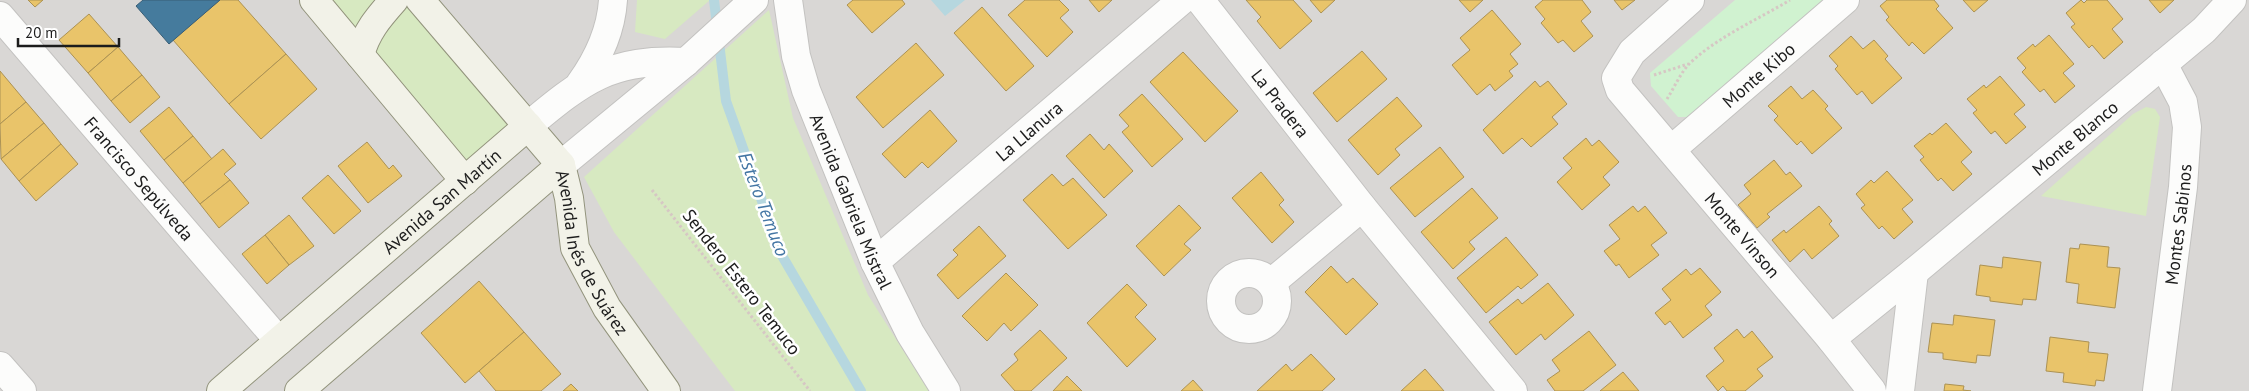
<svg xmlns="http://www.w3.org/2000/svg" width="2249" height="391" font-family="'PT Sans',sans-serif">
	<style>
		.residential { fill: #d9d7d5 }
		.grass { fill: #d7e9c1 }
		.park { fill: #d0f2d0 }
		.water { fill: #b6d7df }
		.homes { fill: #e9c46a; stroke: #ac9253 }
		.public { fill: #457b9d; stroke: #395e76 }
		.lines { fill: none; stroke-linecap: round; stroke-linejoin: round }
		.stream { stroke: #b6d7df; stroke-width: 10 }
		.minor-casing { stroke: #c3c2c0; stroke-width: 30 }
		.tertiary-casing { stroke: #c3c2c0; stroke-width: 30 }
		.secondary-casing { stroke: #92937c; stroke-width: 30 }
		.path { stroke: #d6c7c4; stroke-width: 3; stroke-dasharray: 2.5 2.5; stroke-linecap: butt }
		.minor { stroke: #fcfcfb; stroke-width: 28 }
		.tertiary { stroke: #fcfcfb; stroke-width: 28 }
		.secondary { stroke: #f2f2e8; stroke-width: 28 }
		.labels { text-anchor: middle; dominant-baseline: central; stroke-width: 5; stroke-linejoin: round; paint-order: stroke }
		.street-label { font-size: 18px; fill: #1c1c1c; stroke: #fff }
		.water-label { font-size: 19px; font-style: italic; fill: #4476a4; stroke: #fff }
	</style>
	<rect width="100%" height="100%" fill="#eae8e4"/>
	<rect class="residential" x="0" y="0" width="2249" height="391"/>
	<g class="grass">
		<polygon points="330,0 412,0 517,121 466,163"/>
		<polygon points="637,0 710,0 665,39 635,32"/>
		<polygon points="769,10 793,118 868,295 929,391 735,391 614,232 584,177"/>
		<polygon points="2146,107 2155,109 2160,117 2146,216 2041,196 2133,114"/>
	</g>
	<polygon class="park" points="1735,0 1827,0 1691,117 1678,117 1651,86 1650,73"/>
	<polygon class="water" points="931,0 965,0 945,16"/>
	<g class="homes">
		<polygon points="28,0 43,0 35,7"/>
		<polygon points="220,0 238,0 286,54 229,104 173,40"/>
		<polygon points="853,0 902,0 905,4 872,33 847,5"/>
		<polygon points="1025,0 1059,0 1069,10 1060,18 1073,32 1047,57 1008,15"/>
		<polygon points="1089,0 1112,0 1099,12"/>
		<polygon points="1246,0 1293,0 1312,21 1280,49 1257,21 1261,17"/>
		<polygon points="1310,0 1335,0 1321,13"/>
		<polygon points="1459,0 1483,0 1470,12"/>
		<polygon points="1543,0 1582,0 1591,12 1581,21 1593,36 1574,52 1563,40 1558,43 1541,23 1545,19 1535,7"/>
		<polygon points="1614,0 1635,0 1622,10"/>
		<polygon points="1887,0 1934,0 1939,6 1936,9 1953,28 1924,54 1912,42 1909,46 1886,20 1889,17 1880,6"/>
		<polygon points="1963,0 1988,0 1974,12"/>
		<polygon points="2081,0 2084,3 2087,0 2107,0 2123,19 2112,29 2123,42 2104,59 2092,45 2089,48 2071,27 2075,24 2066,13"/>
		<polygon points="2149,0 2174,0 2160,13"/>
		<polygon points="982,7 1034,66 1006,91 954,33"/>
		<polygon points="1492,10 1521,44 1510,54 1518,64 1509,71 1513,76 1495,91 1490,84 1477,95 1452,65 1470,50 1460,38"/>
		<polygon points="89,14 118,47 88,73 59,40"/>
		<polygon points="2049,35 2074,64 2063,73 2075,86 2055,103 2044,89 2040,92 2022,72 2026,68 2017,58 2033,44 2035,47"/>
		<polygon points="1851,36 1863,49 1874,40 1888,56 1885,59 1902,78 1872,104 1862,91 1857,95 1835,69 1838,66 1829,56"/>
		<polygon points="916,43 944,75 883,128 856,97"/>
		<polygon points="118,47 142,75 111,101 88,73"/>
		<polygon points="1362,51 1387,79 1337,122 1313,93"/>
		<polygon points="1183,52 1238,111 1205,142 1150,82"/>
		<polygon points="286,54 317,89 261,139 229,104"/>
		<polygon points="0,71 26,102 0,124"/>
		<polygon points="142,75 160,97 130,123 111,101"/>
		<polygon points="2000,76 2025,105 2014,114 2026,127 2006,144 1995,131 1991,134 1973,113 1977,110 1967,99 1984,85 1986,88"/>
		<polygon points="1535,81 1540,87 1548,81 1567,104 1552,117 1558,124 1531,147 1522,138 1503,154 1483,130"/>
		<polygon points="1791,86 1802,99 1813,90 1828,106 1825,109 1842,128 1812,154 1801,141 1797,145 1774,120 1778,116 1768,106"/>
		<polygon points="1142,94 1183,139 1152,167 1122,132 1129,126 1119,115"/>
		<polygon points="1397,97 1422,126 1395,149 1400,155 1378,175 1348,140"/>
		<polygon points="26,102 44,123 1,159 0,124"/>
		<polygon points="169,107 193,136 164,160 140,131"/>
		<polygon points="930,110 957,141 928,168 922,162 905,178 882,154"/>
		<polygon points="44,123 61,144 19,181 1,159"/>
		<polygon points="1946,123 1972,152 1961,162 1972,174 1953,191 1941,178 1938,181 1920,160 1924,157 1914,146 1930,133 1932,135"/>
		<polygon points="1090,134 1104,150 1109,144 1133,171 1104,198 1066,156"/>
		<polygon points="193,136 212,159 183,183 164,160"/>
		<polygon points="1586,138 1592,146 1599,140 1619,162 1603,177 1610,185 1582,210 1557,182 1572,168 1563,158"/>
		<polygon points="367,142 389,169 393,165 402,176 368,203 338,166"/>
		<polygon points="61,144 78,164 36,201 19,181"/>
		<polygon points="1440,147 1464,177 1415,217 1390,188"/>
		<polygon points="223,149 236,164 224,174 230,180 200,204 183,183"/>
		<polygon points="1774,160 1786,175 1790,172 1802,186 1767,214 1770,217 1757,228 1738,205 1751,194 1744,185"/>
		<polygon points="1887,171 1913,200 1902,209 1913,222 1894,239 1882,226 1879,229 1861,208 1865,205 1856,194 1871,180 1874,183"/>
		<polygon points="1261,172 1284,200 1279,205 1294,222 1272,243 1232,198"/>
		<polygon points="1052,174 1063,186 1073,178 1107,215 1068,249 1023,200"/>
		<polygon points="328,175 361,211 334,234 302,198"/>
		<polygon points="230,180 249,203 219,228 200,204"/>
		<polygon points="1472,188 1498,218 1469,242 1475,249 1453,269 1421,232"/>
		<polygon points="1179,205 1201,228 1184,244 1191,250 1164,276 1136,246"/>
		<polygon points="1633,206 1638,212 1645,206 1667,233 1651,245 1659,255 1629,278 1619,264 1616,266 1604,251 1620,239 1609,225"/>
		<polygon points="1819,206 1832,221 1829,224 1839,236 1812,259 1804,249 1790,262 1772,240 1784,230 1786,233"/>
		<polygon points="289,215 314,246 289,265 265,235"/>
		<polygon points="979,226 1006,256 958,299 937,275 958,255 953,250"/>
		<polygon points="265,235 289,265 267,284 242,254"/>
		<polygon points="1506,237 1538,275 1521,289 1518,286 1486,313 1457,278"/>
		<polygon points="2080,244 2109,247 2107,267 2120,268 2115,308 2077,303 2079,284 2066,282 2070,248 2079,249"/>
		<polygon points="2003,257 2041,262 2036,300 2023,299 2022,305 1990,301 1990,297 1976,295 1980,265 2002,268"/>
		<polygon points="1331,266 1347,283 1353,278 1378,304 1346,335 1305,292"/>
		<polygon points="1700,268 1721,292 1705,306 1712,315 1683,338 1670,321 1665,325 1655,313 1671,300 1662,289 1686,269 1691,275"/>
		<polygon points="1006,273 1038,305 1011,331 1004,323 987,341 962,316"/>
		<polygon points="479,281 524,332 465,383 421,333"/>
		<polygon points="1548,283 1574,315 1545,340 1541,334 1516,355 1489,322 1518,299 1522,304"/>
		<polygon points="1127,284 1147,305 1135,317 1156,339 1127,367 1087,323"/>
		<polygon points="1954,315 1995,320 1990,356 1977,355 1976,363 1943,359 1943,353 1928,352 1932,323 1953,325"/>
		<polygon points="1737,329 1744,338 1752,331 1773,357 1757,369 1763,376 1745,391 1727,391 1723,386 1718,391 1706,376 1724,361 1714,348"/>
		<polygon points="1040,330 1067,358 1031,391 1015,391 1001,375 1018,360 1014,354"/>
		<polygon points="1589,331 1616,365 1583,391 1555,391 1547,380 1560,371 1552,360"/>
		<polygon points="524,332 561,374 541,391 496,391 479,371"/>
		<polygon points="2050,337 2089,342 2088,352 2108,354 2104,381 2096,380 2095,386 2063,382 2064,373 2046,371"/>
		<polygon points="1311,354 1335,379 1322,391 1257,391 1286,364 1292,371"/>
		<polygon points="1425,369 1444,391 1401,391"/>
		<polygon points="1623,372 1639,391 1600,391"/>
		<polygon points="1067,376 1082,391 1053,391"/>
		<polygon points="1193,380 1203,391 1181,391"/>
		<polygon points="571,384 578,391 563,391"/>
		<polygon points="1945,384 1964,386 1963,390 1971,391 1944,391"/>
	</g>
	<polygon class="public" points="143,0 220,0 169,44 136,6"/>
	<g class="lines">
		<polyline class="stream" points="714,0 726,101 781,254 861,391"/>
		<defs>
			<g id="minor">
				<path id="s1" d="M 788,0 L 796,56 L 806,90 L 875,262 L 910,333 L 946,391"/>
				<path id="s2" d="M 1200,0 L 1362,207 L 1513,391"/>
				<path id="s3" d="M 1690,0 L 1632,52 L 1616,78 L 1620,90 L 1831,339 L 1872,391"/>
				<path id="s4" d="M 0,16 L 279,341"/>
				<path id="s5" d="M 1672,149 L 1845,0"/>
				<path id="s6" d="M 875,262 L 1182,0"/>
				<circle cx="1249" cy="301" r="28"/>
				<polyline points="1271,283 1362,207"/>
				<path id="s7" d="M 1831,339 L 1914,272 L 2204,30 L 2232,0"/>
				<polyline points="0,366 22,391"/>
				<polyline points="1900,391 1914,272"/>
				<path id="s8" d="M 2157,391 L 2183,187 L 2187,127 L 2183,102 L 2163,64"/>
			</g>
			<g id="tertiary">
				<path d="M 580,84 C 598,59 611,32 613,0"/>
				<path d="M 528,126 C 583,80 611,58 686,62"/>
				<polyline points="561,165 686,62 754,0"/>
			</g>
			<g id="secondary">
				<polyline points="314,0 465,181"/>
				<path id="s9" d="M 420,0 L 561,165 L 569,198 L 575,248 L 607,308 L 666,391"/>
				<path d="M 360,55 C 366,32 378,18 394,0"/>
				<path id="s10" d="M 221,391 L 528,126"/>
				<polyline points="299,391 561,165"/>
			</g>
		</defs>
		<use href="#minor" class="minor-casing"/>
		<use href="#tertiary" class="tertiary-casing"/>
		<use href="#secondary" class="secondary-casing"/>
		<g class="path">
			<polyline points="1654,75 1688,64"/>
			<path d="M 1667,99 C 1674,88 1681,72 1690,63 C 1719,36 1757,20 1790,0"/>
			<polyline points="652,190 810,391"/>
		</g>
		<use href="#minor" class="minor"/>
		<use href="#tertiary" class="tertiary"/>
		<use href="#secondary" class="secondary"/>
	</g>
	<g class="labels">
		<g class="street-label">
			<text stroke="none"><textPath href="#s5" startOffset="114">Monte Kibo</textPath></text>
			<text stroke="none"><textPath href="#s2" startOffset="131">La Pradera</textPath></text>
			<text stroke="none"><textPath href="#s6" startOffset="202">La Llanura</textPath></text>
			<text stroke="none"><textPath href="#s7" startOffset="316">Monte Blanco</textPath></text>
			<text stroke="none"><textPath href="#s4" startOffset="214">Francisco Sepúlveda</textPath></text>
			<text stroke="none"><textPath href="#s10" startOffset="291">Avenida San Martín</textPath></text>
			<text stroke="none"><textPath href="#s1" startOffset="212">Avenida Gabriela Mistral</textPath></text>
			<text stroke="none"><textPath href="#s8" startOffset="168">Montes Sabinos</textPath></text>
			<text stroke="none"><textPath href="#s3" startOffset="311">Monte Vinson</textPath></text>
			<text stroke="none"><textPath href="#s9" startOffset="311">Avenida Inés de Suárez</textPath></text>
			<text transform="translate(742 282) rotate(52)">Sendero Estero Temuco</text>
		</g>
		<g class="water-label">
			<text transform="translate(764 204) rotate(69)">Estero Temuco</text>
		</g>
	</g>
	<path d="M18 38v8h101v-8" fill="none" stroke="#1c1c1c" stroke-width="2.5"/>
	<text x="25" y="38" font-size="15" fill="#1c1c1c" stroke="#ffffff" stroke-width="4" paint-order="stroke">20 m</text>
</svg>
